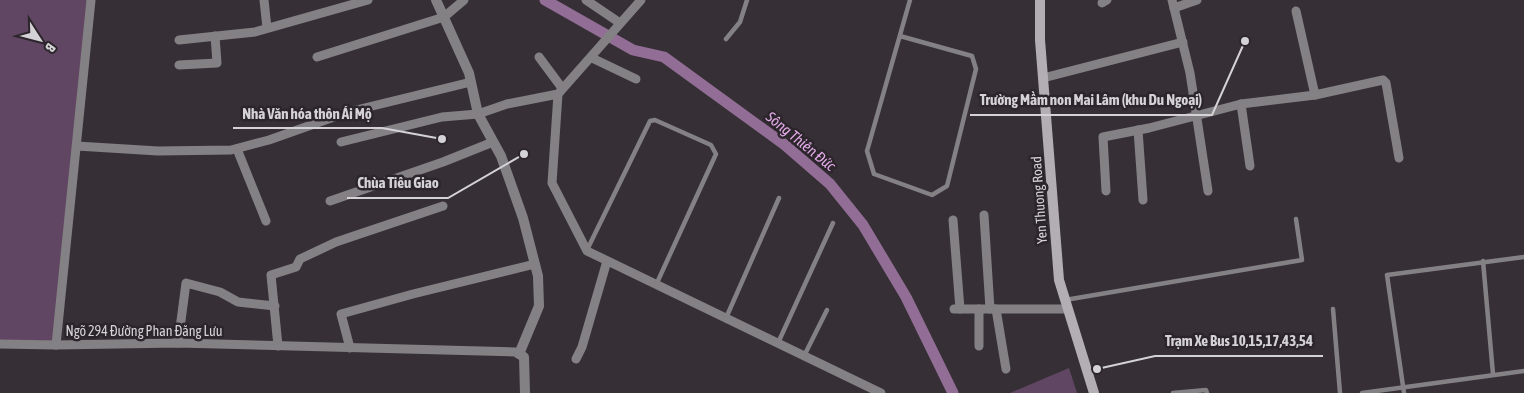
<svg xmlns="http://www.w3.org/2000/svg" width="1524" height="393" font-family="'Asap Condensed',sans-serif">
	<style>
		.green { fill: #604662 }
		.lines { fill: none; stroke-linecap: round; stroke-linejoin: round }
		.canal { stroke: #926d95; stroke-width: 11 }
		.service { stroke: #848184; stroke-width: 4.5 }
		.minor { stroke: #848184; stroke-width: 9 }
		.tertiary { stroke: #848184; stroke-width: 10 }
		.secondary { stroke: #b3aeb3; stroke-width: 10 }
		.labels { text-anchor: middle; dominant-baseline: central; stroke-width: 5; stroke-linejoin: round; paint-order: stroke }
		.street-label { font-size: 14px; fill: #d5d2d5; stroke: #2c262c }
		.water-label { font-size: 15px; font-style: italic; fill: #e4ace9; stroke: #2c262c }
		.leader { fill: none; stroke: #d5d2d5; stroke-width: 2 }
		.callout-dot { fill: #d5d2d5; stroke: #2c262c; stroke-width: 2 }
		.callout-label { font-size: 15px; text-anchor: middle; font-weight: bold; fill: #d5d2d5; stroke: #2c262c; stroke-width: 5; stroke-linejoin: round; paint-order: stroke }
	</style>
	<rect width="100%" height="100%" fill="#363036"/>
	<g class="green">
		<polygon points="0,0 91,0 56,345 0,344"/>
		<polygon points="1069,368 1077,393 1010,393"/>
	</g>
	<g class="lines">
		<polyline class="canal" points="545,0 633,50 664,57 785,145 830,184 863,225 906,297 953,393"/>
		<g class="service">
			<polyline points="900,36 972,56 976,69 947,186 932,195 874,174 867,151 910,0"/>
			<polyline points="726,39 740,22 747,0"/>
			<polyline points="587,250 650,121 655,120 711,145 716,154 656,285"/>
			<polyline points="1483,261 1493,374"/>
			<polyline points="1065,300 1302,260 1296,219"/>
			<polyline points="1333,309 1340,393"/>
			<polyline points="726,318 779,198"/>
			<polyline points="778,343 833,223"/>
			<polyline points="804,356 827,310"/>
			<polyline points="1173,393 1206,390 1207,393"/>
			<polyline points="1362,393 1524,371"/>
			<polyline points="1404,393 1387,275 1524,257"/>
		</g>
		<g class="minor">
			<polyline points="91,0 56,345 178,343 515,352 519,354"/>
			<polyline points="264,0 267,28"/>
			<polyline points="586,0 620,23"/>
			<polyline points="1172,0 1190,73 1208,191"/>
			<polyline points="1102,3 1107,0"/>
			<polyline points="1174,8 1197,0"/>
			<polyline points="1296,11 1315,95 1383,80 1386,83 1399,158"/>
			<polyline points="179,40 255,32 368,0"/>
			<polyline points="317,57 444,17 464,0"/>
			<polyline points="539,57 562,88"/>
			<polyline points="592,58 636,79"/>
			<polyline points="179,65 217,63 215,36"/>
			<polyline points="1043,78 1183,42"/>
			<polyline points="558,94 552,183 587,251 881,393"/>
			<polyline points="1241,104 1250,166"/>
			<polyline points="1138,130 1143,200"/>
			<polyline points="341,142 442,117 478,114 507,104 558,94 641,0"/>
			<polyline points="77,146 158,151 231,150 269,140 348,112 471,82"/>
			<polyline points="237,149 266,221"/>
			<polyline points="1106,191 1103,137 1149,128 1241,104 1315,95"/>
			<polyline points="330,201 443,162 493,142"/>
			<polyline points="984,215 990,309"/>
			<polyline points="953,220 960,309"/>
			<polyline points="954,309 979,309"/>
			<polyline points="996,309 1006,369"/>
			<polyline points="178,343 186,283 220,292 238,302 275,306"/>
			<polyline points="0,344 56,345"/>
			<polyline points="278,346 271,275 296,267 300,259 336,242 443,206"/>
			<polyline points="979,346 979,309 1068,309"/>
			<polyline points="350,348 341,314 413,294 535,264"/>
			<polyline points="576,359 582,347 607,261"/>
		</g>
		<polyline class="tertiary" points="436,0 469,73 478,114 501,156 523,218 538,276 539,306 519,354 524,357 525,393"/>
		<polyline class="secondary" points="1040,0 1040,40 1059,280 1094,393"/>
	</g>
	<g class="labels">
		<g class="street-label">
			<text transform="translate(1039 200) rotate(-94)">Yen Thuong Road</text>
			<text x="144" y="331">Ngõ 294 Đường Phan Đăng Lưu</text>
		</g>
		<g class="water-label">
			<text transform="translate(801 141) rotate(39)">Sông Thiên Đức</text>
		</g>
	</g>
	<path class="leader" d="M1245 41L1212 115H970M442 139L382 128H233M524 154L448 198H347M1097 369L1155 356H1323"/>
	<g class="callout-dot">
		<circle cx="1245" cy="41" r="5"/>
		<circle cx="442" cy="139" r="5"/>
		<circle cx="524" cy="154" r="5"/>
		<circle cx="1097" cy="369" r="5"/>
	</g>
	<g class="callout-label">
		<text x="1091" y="105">Trường Mầm non Mai Lâm (khu Du Ngoại)</text>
		<text x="307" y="119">Nhà Văn hóa thôn Ái Mộ</text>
		<text x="398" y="188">Chùa Tiêu Giao</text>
		<text x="1239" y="346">Trạm Xe Bus 10,15,17,43,54</text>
	</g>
	<g transform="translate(40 40) rotate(126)" stroke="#2c262c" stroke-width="4" paint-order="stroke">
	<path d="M0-4L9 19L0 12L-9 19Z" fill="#d5d2d5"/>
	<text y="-8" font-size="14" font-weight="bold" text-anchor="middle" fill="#d5d2d5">B</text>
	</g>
</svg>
